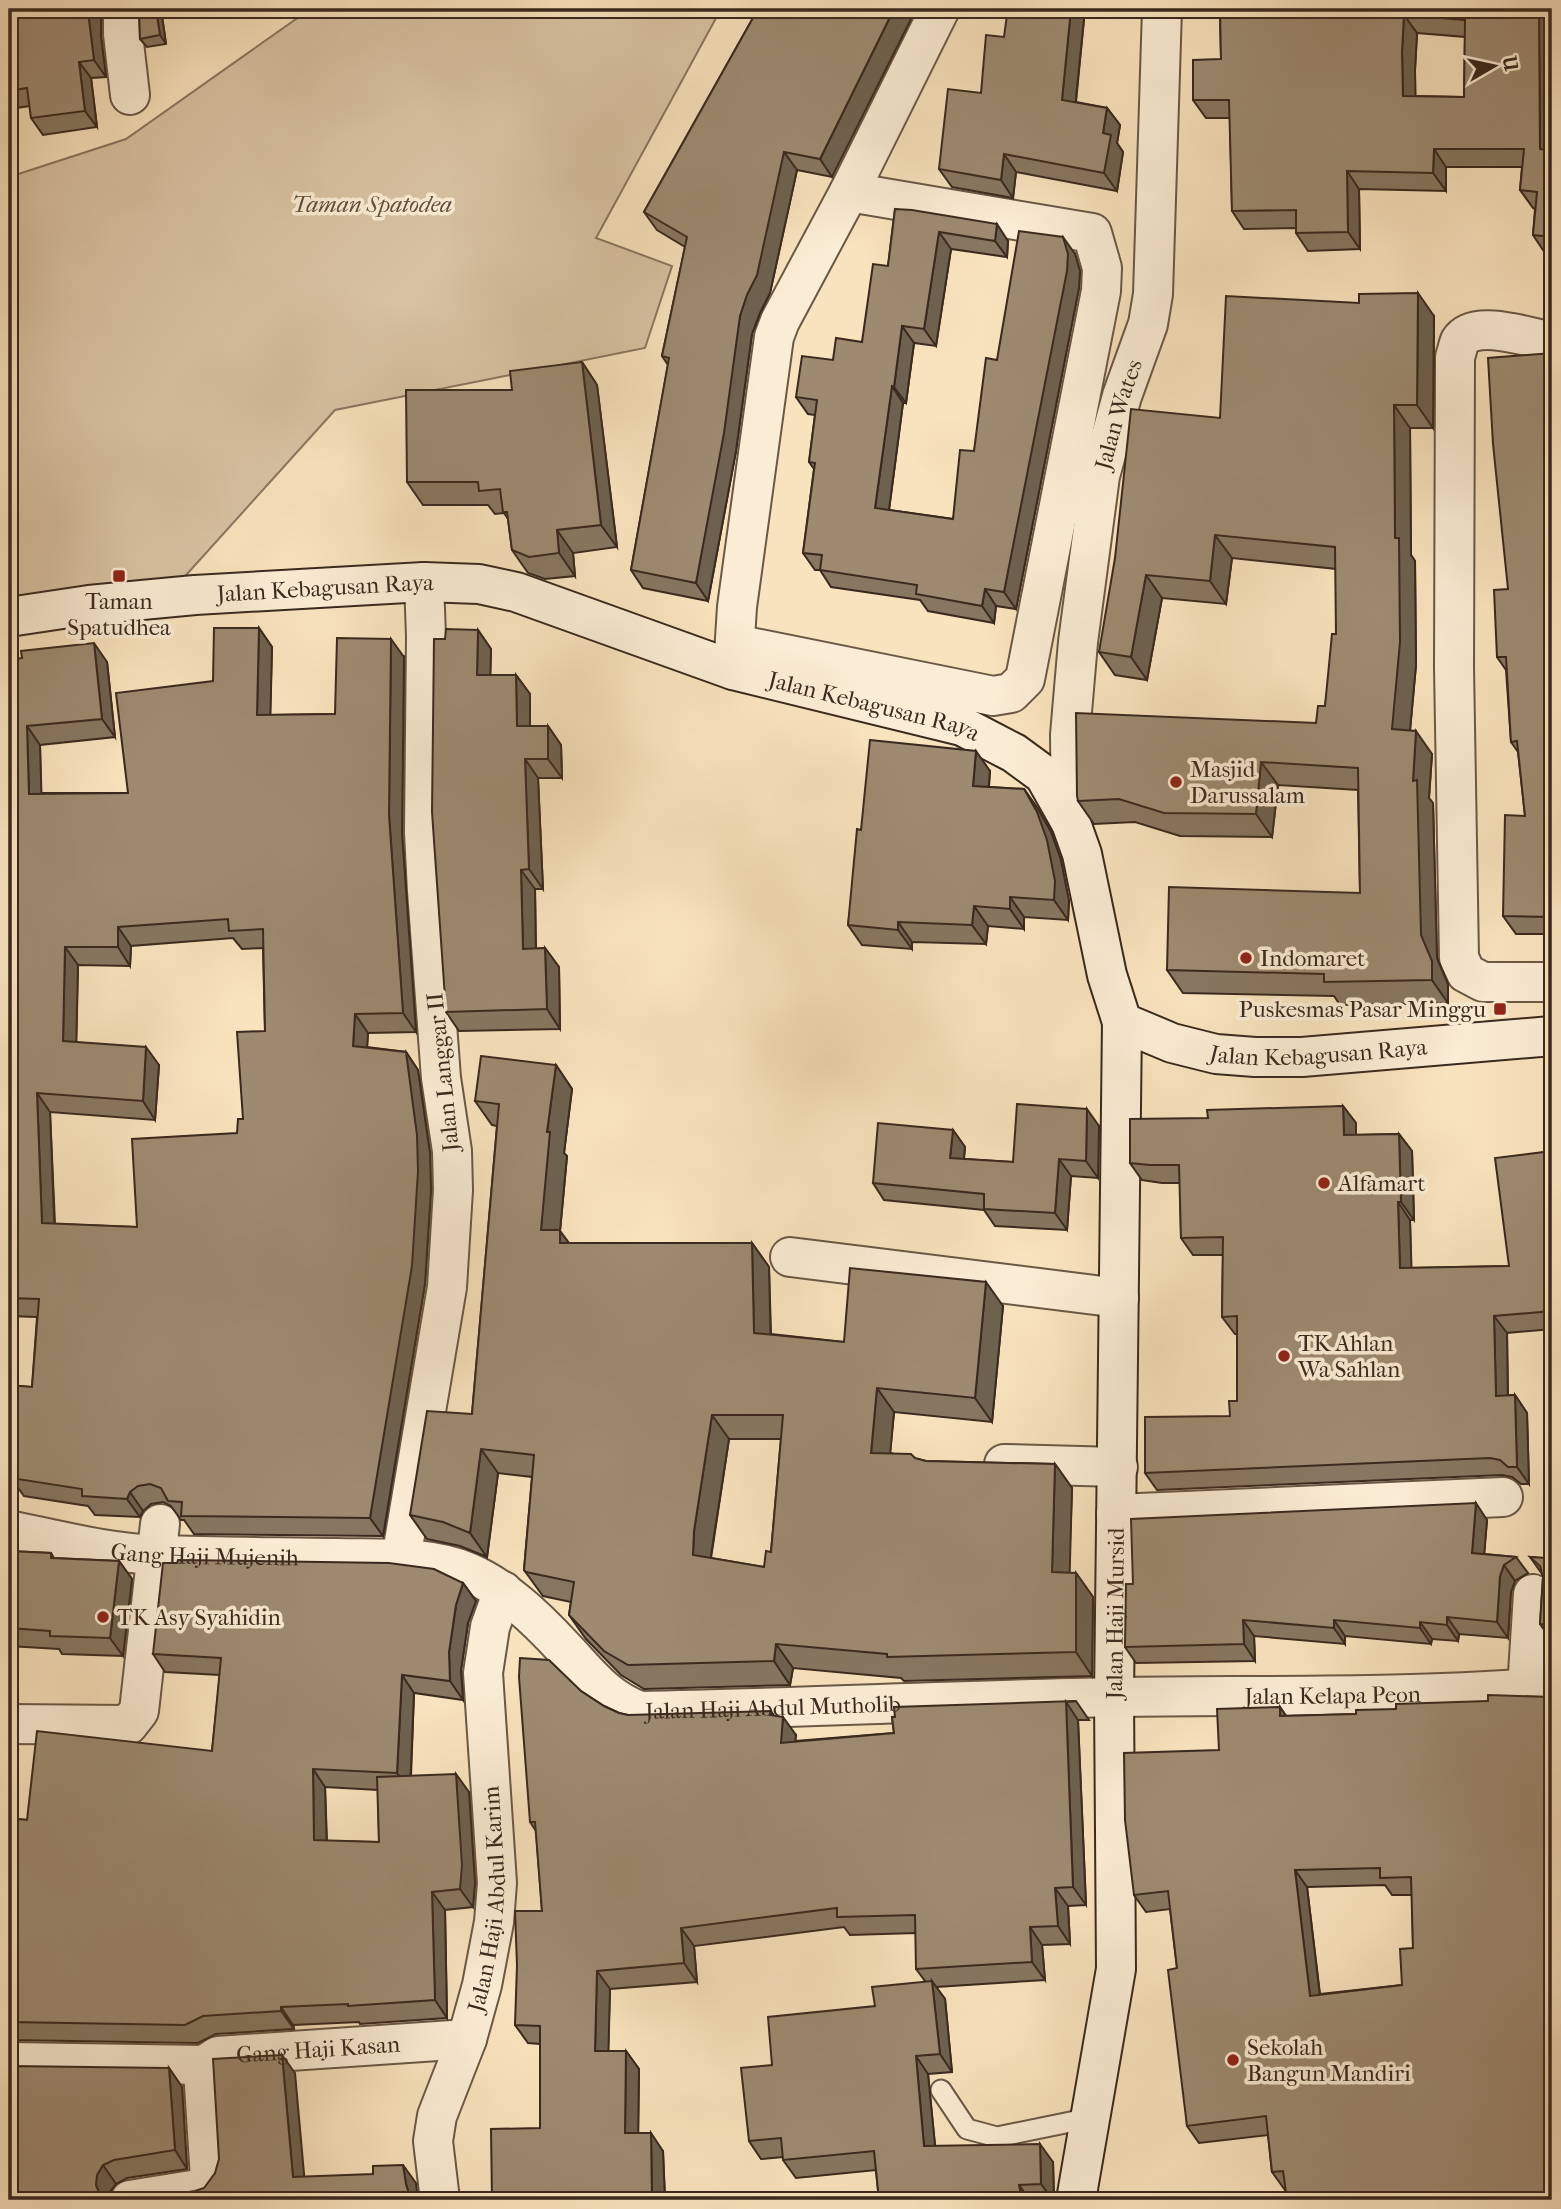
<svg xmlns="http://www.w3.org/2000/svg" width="1561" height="2209" font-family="'IM FELL French Canon',serif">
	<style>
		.green { fill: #d9c3a3; stroke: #8a7660; stroke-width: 2 }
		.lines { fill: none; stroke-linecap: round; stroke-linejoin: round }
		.lane-casing { stroke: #6a5846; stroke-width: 23 }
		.street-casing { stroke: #6a5846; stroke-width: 42 }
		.secondary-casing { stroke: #3a291e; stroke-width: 42 }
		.lane { stroke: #fbedd5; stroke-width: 19 }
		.street { stroke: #fbedd5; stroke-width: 38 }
		.secondary { stroke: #fbedd5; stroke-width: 38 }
		.wall { fill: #877761; stroke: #3a291e; stroke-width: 2; fill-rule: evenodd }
		.shaded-wall { fill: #6e614f; stroke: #3a291e; stroke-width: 2 }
		.building { fill: #9d8a71; stroke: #3a291e; stroke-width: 2; fill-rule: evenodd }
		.poi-dot { fill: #8f2418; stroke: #fbedd5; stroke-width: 2.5 }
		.labels { text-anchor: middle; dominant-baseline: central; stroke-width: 7; stroke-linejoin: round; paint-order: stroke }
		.park-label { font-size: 23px; font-style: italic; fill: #62503f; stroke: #fbedd5 }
		.street-label { font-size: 23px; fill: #3a291e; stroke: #fbedd5 }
		.poi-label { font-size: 23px; fill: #3a291e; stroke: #fbedd5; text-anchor: start }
	</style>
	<rect width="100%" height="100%" fill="#f9e3be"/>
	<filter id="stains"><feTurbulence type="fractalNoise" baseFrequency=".00286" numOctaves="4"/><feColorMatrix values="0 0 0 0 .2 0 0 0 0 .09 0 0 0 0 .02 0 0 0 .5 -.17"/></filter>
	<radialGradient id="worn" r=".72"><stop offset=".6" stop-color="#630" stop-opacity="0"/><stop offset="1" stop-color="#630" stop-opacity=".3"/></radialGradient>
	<polygon class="green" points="305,9 721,9 596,238 672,266 645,348 335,410 178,584 9,629 9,177 126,139 303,14"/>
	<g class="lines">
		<defs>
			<polyline id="lane" points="941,2090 967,2129 997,2137 1090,2118"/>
			<g id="street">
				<polyline points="123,9 123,34 130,95"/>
				<path d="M 1552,342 C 1531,338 1474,318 1460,341 C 1458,345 1457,352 1455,357 L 1454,667 L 1459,958 L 1466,973 L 1483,982 L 1552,982"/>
				<polyline points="735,644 993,696 1011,693 1025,679 1101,291 1102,268 1092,233 849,192"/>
				<polyline points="733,670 737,607 774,337 780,321 849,192 940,9"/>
				<path id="s1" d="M 1071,823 L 1070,735 L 1078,642 L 1100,476 L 1122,396 L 1148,324 L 1153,294 L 1162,9"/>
				<polyline points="790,1257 1119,1298"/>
				<polyline points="1004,1464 1118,1467"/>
				<polyline points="1116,1514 1503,1497"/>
				<path id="s2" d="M 9,1530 C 58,1540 110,1554 161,1555 C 219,1557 278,1557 336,1558 C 380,1559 427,1555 468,1572 C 505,1588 536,1618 563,1647 C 588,1673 605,1698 640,1711 C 799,1708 958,1700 1117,1697 C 1262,1695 1408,1698 1552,1687"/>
				<polyline points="401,1559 447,1287 453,1190 452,1151 441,1078 427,891 424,832 426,636 424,582"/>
				<polyline points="1527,1689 1533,1594"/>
				<polyline points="9,1724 128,1725 139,1711 160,1524"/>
				<polyline points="9,2062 204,2065"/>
				<path id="s3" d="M 204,2065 L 218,2056 L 467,2039"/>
				<polyline points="130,2200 198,2189 204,2188 210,2179 203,2070 204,2065"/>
				<path id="s4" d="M 440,2200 L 433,2141 L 437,2116 L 467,2039 L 482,1985 L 494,1922 L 497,1883 L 483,1673 L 490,1627 L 503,1591"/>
			</g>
			<g id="secondary">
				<path id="s5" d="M 9,617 L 89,605 L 195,595 L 424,582 L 479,584 L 516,592 L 733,670 L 962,726 L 1014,753 L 1044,775 L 1071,823 L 1082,854 L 1107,975 L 1122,1022 L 1172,1043 L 1216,1054 L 1255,1057 L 1302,1057 L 1552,1036"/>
				<path id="s6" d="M 1076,2200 L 1116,1969 L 1114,1697 L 1122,1022"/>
			</g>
		</defs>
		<use href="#lane" class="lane-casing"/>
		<use href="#street" class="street-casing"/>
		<use href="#secondary" class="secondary-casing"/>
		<use href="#lane" class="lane"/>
		<use href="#street" class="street"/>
		<use href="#secondary" class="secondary"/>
	</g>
	<g class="wall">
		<polygon points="9,9 101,9 101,36 106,77 91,78 97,127 43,135 31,118 30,106 9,109"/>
		<polygon points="139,9 161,9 166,44 147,47 140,39"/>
		<polygon points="758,9 832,177 797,170 770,293 760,313 752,334 736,451 708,601 643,588 631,570 668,365 662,356 685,247 657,230 644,212"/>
		<polygon points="1028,9 1085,9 1076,102 1107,108 1120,125 1117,143 1123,152 1117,191 1016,172 1013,198 952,187 939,169 981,93 1004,37 1027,16"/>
		<polygon points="1101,9 1123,9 1123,11"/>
		<path d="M 1202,9 L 1552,9 L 1552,253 L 1545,253 L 1533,235 L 1535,209 L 1533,208 L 1520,190 L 1522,167 L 1446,167 L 1446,191 L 1359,189 L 1360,249 L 1308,251 L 1296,233 L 1296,228 L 1244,229 L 1232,211 L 1230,118 L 1206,118 L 1193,100 L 1221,59 L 1220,16 L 1207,16 ZM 1417,33 L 1465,37 L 1464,97 L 1415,96 L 1415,70 Z"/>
		<polygon points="895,209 1008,241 1007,257 951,249 936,346 914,343 906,403 903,403 889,510 953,519 974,451 997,360 1075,254 1080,271 1079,288 1016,609 996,606 994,623 928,611 920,600 831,587 820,570 815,570 803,553 814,469 809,462 815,415 808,414 796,397 833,360 862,342 888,266"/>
		<polygon points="1434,316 1433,428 1410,428 1411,555 1415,561 1416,665 1410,731 1432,754 1429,798 1433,803 1437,958 1448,984 1448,1003 1340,1005 1334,996 1183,993 1167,970 1360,893 1358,790 1278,785 1272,837 1180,836 1135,822 1094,824 1078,801 1316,723 1325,706 1336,634 1336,569 1232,558 1226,604 1162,598 1147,680 1115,675 1099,652 1220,418"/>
		<polygon points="1552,353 1552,934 1516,934 1503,916 1525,816 1518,752 1511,742 1506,670 1497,657 1508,589"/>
		<polygon points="582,362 597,385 617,547 573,553 575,576 545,579 528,573 512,550 508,519 504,513 495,514 488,505 423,505 407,482 512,390"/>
		<path d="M 259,628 L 272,647 L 270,715 L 335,714 L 404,657 L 402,833 L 416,1032 L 368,1033 L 367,1047 L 406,1052 L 418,1070 L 430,1153 L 431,1190 L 425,1284 L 383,1536 L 194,1534 L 184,1520 L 181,1520 L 171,1506 L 163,1502 L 151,1504 L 143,1511 L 140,1517 L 95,1515 L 88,1506 L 24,1496 L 11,1478 L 14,1457 L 9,1456 L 9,1385 L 32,1387 L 37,1317 L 9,1316 L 9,660 L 107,662 L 115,737 L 40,745 L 41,793 L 128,793 L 213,681 ZM 233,938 L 242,949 L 263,948 L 265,1031 L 243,1119 L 237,1133 L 137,1227 L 55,1224 L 50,1112 L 155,1120 L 159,1065 L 76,1042 L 78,965 L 130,966 L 131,946 Z"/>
		<polygon points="478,630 491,649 490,675 516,675 530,694 530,726 548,726 561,745 562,778 538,778 543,889 535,889 536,949 545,948 559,967 560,1029 459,1031 446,1012 445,639"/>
		<polygon points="990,771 989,787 1024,789 1038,809 1051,832 1061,860 1069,901 1068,920 1024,917 1024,929 988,926 986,944 912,942 912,949 862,945 848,925 861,830"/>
		<path d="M 556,1065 L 572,1089 L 564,1153 L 567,1156 L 560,1231 L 569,1243 L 752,1243 L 769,1267 L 771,1334 L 844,1342 L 1003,1306 L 992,1422 L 894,1412 L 890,1453 L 926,1461 L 1055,1464 L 1072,1488 L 1069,1573 L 1076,1573 L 1093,1597 L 1092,1676 L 904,1681 L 901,1678 L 793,1668 L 790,1685 L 644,1689 L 621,1675 L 586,1639 L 569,1615 L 571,1602 L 543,1596 L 524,1570 L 532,1477 L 498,1473 L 487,1557 L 460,1546 L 427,1539 L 410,1515 L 472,1414 L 497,1126 L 492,1125 L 475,1101 ZM 729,1439 L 781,1439 L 771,1552 L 764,1567 L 711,1558 Z"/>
		<polygon points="1343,1106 1356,1123 1356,1135 1399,1134 1412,1151 1414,1220 1410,1220 1411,1268 1509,1266 1552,1151 1552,1329 1507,1333 1508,1395 1515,1395 1527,1413 1529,1484 1521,1484 1512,1477 1502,1475 1157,1490 1145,1473 1230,1416 1237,1401 1237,1334 1235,1334 1222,1317 1223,1255 1193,1255 1181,1238 1180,1183 1162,1183 1142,1180 1130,1163 1208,1118"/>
		<polygon points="1099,1126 1098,1178 1071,1176 1067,1230 995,1226 984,1210 884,1200 873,1183 953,1130 965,1147 964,1159 1013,1162"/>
		<polygon points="1552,1475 1552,1641 1540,1624 1543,1577 1542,1574 1530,1557 1544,1558"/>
		<polygon points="1487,1520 1484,1554 1516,1557 1528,1573 1515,1581 1511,1592 1508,1638 1459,1634 1458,1641 1432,1639 1431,1644 1345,1636 1345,1644 1254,1636 1255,1661 1136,1663 1125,1647 1133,1584"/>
		<polygon points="9,1551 51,1553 54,1558 119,1561 132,1579 123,1656 62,1654 59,1649 9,1646"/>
		<path d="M 463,1583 L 476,1601 L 468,1623 L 461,1670 L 463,1700 L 414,1693 L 411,1776 L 469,1792 L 475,1883 L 473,1907 L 445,1910 L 447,2018 L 360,2024 L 359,2022 L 293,2025 L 294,2029 L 216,2034 L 198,2043 L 9,2040 L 9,1818 L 27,1820 L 212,1751 L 220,1675 L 165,1672 L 153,1654 ZM 325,1787 L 378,1790 L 379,1842 L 327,1841 Z"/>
		<polygon points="581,1691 604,1706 619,1713 628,1715 774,1716 796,1735 795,1741 894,1733 892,1717 1076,1701 1089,1720 1078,1720 1086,1905 1068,1906 1070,1944 1042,1945 1045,1980 936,1987 945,1999 952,2072 928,2074 935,2146 1053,2162 1054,2200 879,2200 876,2170 796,2178 783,2160 783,2157 761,2159 749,2141 772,2065 875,2006 925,1981 916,1969 916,1933 850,1935 844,1927 694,1946 697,1982 610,1989 608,2051 626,2051 639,2069 638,2133 663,2151 665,2200 492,2200 540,2128 540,2044 528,2043 515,2025 542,1911 536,1831 530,1822"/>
		<path d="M 1488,1701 L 1552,2200 L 1285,2190 L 1272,2172 L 1268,2135 L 1199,2143 L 1187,2126 L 1177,1968 L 1170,1909 L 1146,1912 L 1134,1895 L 1219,1750 L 1280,1707 L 1286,1716 L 1356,1714 L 1396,1709 ZM 1385,1885 L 1392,1895 L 1412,1895 L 1413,1948 L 1402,1985 L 1320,1994 L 1307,1887 Z"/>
		<polygon points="169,2068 182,2087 187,2169 127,2178 116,2184 109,2193 109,2200 10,2200"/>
	</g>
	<g class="shaded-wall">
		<polygon points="89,9 101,9 101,36 106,77 94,60 89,20"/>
		<polygon points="156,9 161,9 166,44 160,35"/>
		<polygon points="894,9 916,9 832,177 820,159"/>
		<polygon points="1071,9 1085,9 1074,117 1062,100"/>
		<polygon points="1539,9 1552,9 1552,167 1540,149"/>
		<polygon points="1404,15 1417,33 1415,70 1416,113 1403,96 1402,52"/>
		<polygon points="79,62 91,78 97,127 85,111"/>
		<polygon points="1107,108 1120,125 1117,143 1123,152 1117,191 1104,173 1103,133"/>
		<polygon points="1434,149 1446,167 1446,191 1433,173"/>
		<polygon points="784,152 797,170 770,293 760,313 752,334 736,451 708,601 696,583 740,316"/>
		<polygon points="1004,154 1016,172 1013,198 1001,180"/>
		<polygon points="1347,171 1359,189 1360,249 1348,232"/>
		<polygon points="997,224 1008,241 1007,257 995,241"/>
		<polygon points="939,232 951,249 936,346 924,329"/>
		<polygon points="1063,237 1075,254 1080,271 1079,288 1016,609 1004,592"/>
		<polygon points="1418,293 1434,316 1433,428 1417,405"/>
		<polygon points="902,326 914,343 906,403 894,387"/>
		<polygon points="582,362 597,385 617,547 601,525"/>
		<polygon points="892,386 903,403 887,525 875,508"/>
		<polygon points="1394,405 1410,428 1411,555 1415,561 1416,665 1408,752 1392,729 1395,538"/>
		<polygon points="557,530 573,553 575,576 559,553"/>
		<polygon points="1215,535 1232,558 1226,604 1210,581"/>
		<polygon points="1146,575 1162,598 1147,680 1131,657"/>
		<polygon points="985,589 996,606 994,623 982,606"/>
		<polygon points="259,628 272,647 270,733 257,715"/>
		<polygon points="478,630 491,649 490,695 477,675"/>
		<polygon points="391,639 404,657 402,833 416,1032 403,1013 389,815"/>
		<polygon points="94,643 107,662 115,737 102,719"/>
		<polygon points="516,675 530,694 530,745 517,726"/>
		<polygon points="27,726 40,745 42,812 29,794"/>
		<polygon points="548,726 561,745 562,778 548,759"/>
		<polygon points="1416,731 1432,754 1429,798 1433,803 1437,958 1448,984 1448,1003 1432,980 1421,935 1413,781"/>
		<polygon points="976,751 990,771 987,806 973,786"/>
		<polygon points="525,759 538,778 543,889 529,869"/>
		<polygon points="1261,762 1278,785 1272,837 1256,814"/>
		<polygon points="1024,789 1038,809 1051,832 1061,860 1069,901 1068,920 1054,900"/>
		<polygon points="521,870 535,889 536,968 523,949"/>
		<polygon points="1010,897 1024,917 1024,929 1010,909"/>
		<polygon points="974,906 988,926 986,944 972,925"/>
		<polygon points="898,922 912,942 912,949 898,930"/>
		<polygon points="118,927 131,946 130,966 118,947"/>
		<polygon points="65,947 78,965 76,1059 63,1041"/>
		<polygon points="545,948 559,967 560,1029 547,1009"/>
		<polygon points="355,1014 368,1033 366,1064 353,1046"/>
		<polygon points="146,1047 159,1065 155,1120 143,1101"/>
		<polygon points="406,1052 418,1070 430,1153 431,1190 425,1284 383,1536 370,1518"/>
		<polygon points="556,1065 572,1089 564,1153 567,1156 560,1231 577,1254 541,1230 547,1132"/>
		<polygon points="37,1093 50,1112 55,1241 42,1223"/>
		<polygon points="1343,1106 1356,1123 1356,1153 1344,1135"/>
		<polygon points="1087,1109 1099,1126 1098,1178 1086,1161"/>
		<polygon points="953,1130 965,1147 962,1175 950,1158"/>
		<polygon points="1399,1134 1412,1151 1414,1220 1401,1202"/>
		<polygon points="1059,1159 1071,1176 1067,1230 1055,1213"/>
		<polygon points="1398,1202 1410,1220 1412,1285 1400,1268"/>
		<polygon points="752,1243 769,1267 771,1357 754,1333"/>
		<polygon points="986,1282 1003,1306 992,1422 975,1398"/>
		<polygon points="1494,1316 1507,1333 1508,1413 1496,1396"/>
		<polygon points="877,1388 894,1412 888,1477 871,1453"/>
		<polygon points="1515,1395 1527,1413 1529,1484 1517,1467"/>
		<polygon points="712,1415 729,1439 711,1555 709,1579 693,1555 694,1531"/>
		<polygon points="481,1449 498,1473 487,1557 470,1533"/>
		<polygon points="1055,1464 1072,1488 1069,1596 1052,1572"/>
		<polygon points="130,1492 143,1511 140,1517 127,1499"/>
		<polygon points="1476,1503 1487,1520 1483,1569 1472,1553"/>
		<polygon points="119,1561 132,1579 123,1656 110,1638"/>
		<polygon points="1504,1565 1515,1581 1511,1592 1508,1638 1497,1622 1500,1576"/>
		<polygon points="1076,1573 1093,1597 1092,1676 1076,1652"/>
		<polygon points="463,1583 476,1601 468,1623 461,1670 463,1700 450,1681 449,1652 456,1605"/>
		<polygon points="1447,1617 1459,1634 1458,1641 1447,1625"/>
		<polygon points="1243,1620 1254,1636 1255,1661 1244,1644"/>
		<polygon points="1334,1620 1345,1636 1345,1644 1334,1628"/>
		<polygon points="1420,1622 1432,1639 1431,1644 1420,1628"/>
		<polygon points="776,1644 793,1668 790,1685 774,1661"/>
		<polygon points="402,1675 414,1693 410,1791 397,1773"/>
		<polygon points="1066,1702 1078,1720 1086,1905 1073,1887"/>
		<polygon points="1280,1707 1292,1724 1280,1716"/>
		<polygon points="771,1711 782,1727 783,1717 796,1735 793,1761 781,1743 770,1715"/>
		<polygon points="313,1769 325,1787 327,1858 314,1840"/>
		<polygon points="456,1774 469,1792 475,1883 473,1907 460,1889"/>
		<polygon points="1295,1870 1307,1887 1322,2013 1310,1996"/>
		<polygon points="1055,1888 1068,1906 1070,1944 1058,1926"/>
		<polygon points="432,1892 445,1910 447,2018 435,2000"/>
		<polygon points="1030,1927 1042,1945 1045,1980 1032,1962"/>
		<polygon points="681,1928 694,1946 697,1982 684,1963"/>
		<polygon points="597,1971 610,1989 608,2069 595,2051"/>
		<polygon points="932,1981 945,1999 952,2072 940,2054"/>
		<polygon points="281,2007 293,2025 294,2029 281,2011"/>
		<polygon points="626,2051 639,2069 638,2152 625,2133"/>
		<polygon points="282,2055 295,2073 306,2196 293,2177"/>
		<polygon points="916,2056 928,2074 937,2165 924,2146"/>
		<polygon points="169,2068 182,2087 187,2169 175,2150"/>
		<polygon points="651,2133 663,2151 665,2200 652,2200"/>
		<polygon points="1040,2144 1053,2162 1054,2200 1053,2200 1041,2184"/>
		<polygon points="103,2165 116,2184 109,2193 109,2200 104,2200 100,2195 96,2185 97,2175"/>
		<polygon points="403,2165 416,2183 418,2200 414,2200 409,2194 406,2184"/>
		<polygon points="1019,2185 1030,2200 1022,2200"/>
	</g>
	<g class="building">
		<polygon points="9,9 89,9 89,20 94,60 79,62 85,111 31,118 27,88 9,91"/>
		<polygon points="139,9 156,9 160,35 140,39"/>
		<polygon points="758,9 894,9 820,159 784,152 757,275 747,295 740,316 724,433 696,583 631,570 669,358 662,356 687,237 644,212"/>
		<polygon points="1028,9 1071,9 1062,100 1107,108 1103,133 1111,135 1104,173 1004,154 1001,180 939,169 948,89 981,93 986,35 1004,37 1007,15 1027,16"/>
		<path d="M 1220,9 L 1539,9 L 1540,149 L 1552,151 L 1552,237 L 1533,235 L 1537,192 L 1520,190 L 1524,149 L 1434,149 L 1433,173 L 1347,171 L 1348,232 L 1296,233 L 1296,210 L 1232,211 L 1229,100 L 1193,100 L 1193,60 L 1221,59 ZM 1404,15 L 1465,20 L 1464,97 L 1403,96 L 1402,52 Z"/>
		<polygon points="895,209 912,210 997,224 995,241 939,232 924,329 902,326 894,387 892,386 875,508 953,519 960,450 974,451 986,358 997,360 1019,231 1063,237 1068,254 1067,271 1004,592 985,589 982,606 916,594 917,585 820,570 822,555 803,553 815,463 809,462 817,400 796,397 802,356 833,360 836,338 862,342 873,264 888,266"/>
		<polygon points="1418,293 1417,405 1394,405 1395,538 1399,538 1400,642 1392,729 1416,731 1413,781 1417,780 1421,935 1432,961 1432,980 1324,982 1324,974 1167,970 1169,887 1360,893 1358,768 1261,762 1256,814 1164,813 1119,799 1078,801 1077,796 1076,713 1316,723 1318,706 1325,706 1332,634 1336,634 1335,547 1215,535 1210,581 1146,575 1131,657 1099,652 1115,558 1131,409 1220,418 1226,296 1359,303 1359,294"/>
		<polygon points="1552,353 1552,917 1503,916 1505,815 1525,816 1517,741 1511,742 1506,657 1497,657 1494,590 1508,589 1493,444 1488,358"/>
		<polygon points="582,362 601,525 557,530 559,553 529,557 512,550 507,512 503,512 500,489 479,491 478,482 407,482 406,390 512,390 510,371"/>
		<path d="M 214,628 L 259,628 L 257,715 L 335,714 L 337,638 L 391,639 L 389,815 L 403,1013 L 355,1014 L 353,1046 L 406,1052 L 417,1135 L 418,1171 L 412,1266 L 370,1518 L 181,1516 L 182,1502 L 168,1501 L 161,1488 L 150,1484 L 138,1486 L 130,1492 L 127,1499 L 82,1496 L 82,1489 L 11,1478 L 16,1440 L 9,1439 L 9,1385 L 32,1387 L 39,1299 L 9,1298 L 9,660 L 22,658 L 21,651 L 94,643 L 102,719 L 27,726 L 29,794 L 128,793 L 116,693 L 213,681 ZM 228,919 L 229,931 L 263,929 L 265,1031 L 237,1032 L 243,1119 L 238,1119 L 237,1133 L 132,1139 L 137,1227 L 42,1223 L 37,1093 L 143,1101 L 146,1047 L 63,1041 L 65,947 L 118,947 L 118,927 Z"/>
		<polygon points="446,629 478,630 477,675 516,675 517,726 548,726 548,759 525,759 529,869 521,870 523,949 545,948 547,1009 446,1012 432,812 434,639 445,639"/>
		<polygon points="870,740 976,751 973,786 1024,789 1037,812 1047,840 1055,881 1054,900 1010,897 1010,909 974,906 972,925 898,922 898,930 848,925 857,829 861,830"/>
		<path d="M 481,1056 L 556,1065 L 547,1132 L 550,1132 L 541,1230 L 560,1230 L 560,1243 L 752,1243 L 754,1333 L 844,1342 L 850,1268 L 986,1282 L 975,1398 L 877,1388 L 871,1453 L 911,1454 L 915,1458 L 926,1461 L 1055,1464 L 1052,1572 L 1076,1573 L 1076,1652 L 887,1657 L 887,1654 L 776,1644 L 774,1661 L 628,1665 L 604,1651 L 569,1615 L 574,1582 L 526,1572 L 524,1570 L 534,1455 L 481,1449 L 470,1533 L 443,1522 L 410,1515 L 427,1411 L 472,1414 L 499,1104 L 475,1101 ZM 712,1415 L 783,1415 L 771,1552 L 766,1551 L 764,1567 L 693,1555 L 694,1531 Z"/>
		<polygon points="1017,1104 1087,1109 1086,1161 1059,1159 1055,1213 984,1209 984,1194 873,1183 878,1123 953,1130 950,1158 1013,1162"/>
		<polygon points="1343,1106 1344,1135 1399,1134 1401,1202 1398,1202 1400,1268 1509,1266 1495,1158 1552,1151 1552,1311 1494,1316 1496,1396 1515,1395 1517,1467 1508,1467 1500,1460 1490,1458 1145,1473 1145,1417 1230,1416 1229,1401 1237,1401 1237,1316 1222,1317 1223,1237 1181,1238 1179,1165 1150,1165 1130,1163 1130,1119 1208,1118 1207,1110"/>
		<polygon points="1545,1475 1552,1475 1552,1650 1551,1625 1540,1624 1543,1577 1540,1566 1530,1557 1544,1558"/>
		<polygon points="1476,1503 1472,1553 1516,1557 1504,1565 1500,1576 1497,1622 1447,1617 1447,1625 1420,1622 1420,1628 1334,1620 1334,1628 1243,1620 1244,1644 1125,1647 1126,1584 1133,1584 1131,1519"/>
		<polygon points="9,1551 51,1553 51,1558 119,1561 110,1638 50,1636 50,1631 9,1628"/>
		<polygon points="178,1560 389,1563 434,1569 463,1583 456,1605 449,1652 450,1681 402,1675 397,1773 313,1769 314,1840 379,1842 377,1777 456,1774 462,1865 460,1889 432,1892 435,2000 348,2006 348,2004 281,2007 281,2011 203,2016 185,2025 9,2022 9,1818 27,1820 37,1731 212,1751 221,1658 153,1654 163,1563 177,1563"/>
		<polygon points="520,1658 549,1660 581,1691 604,1706 619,1713 628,1715 771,1711 770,1715 783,1717 781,1743 894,1733 892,1717 895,1717 894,1707 1076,1701 1066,1702 1073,1887 1055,1888 1058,1926 1030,1927 1032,1962 916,1969 915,1915 837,1917 837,1908 681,1928 684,1963 597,1971 595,2051 626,2051 625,2133 651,2133 652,2200 492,2200 491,2129 540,2128 540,2026 515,2025 517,1965 515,1911 542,1911 535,1822 530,1822 519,1677"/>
		<path d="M 1488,1695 L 1552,1697 L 1552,2200 L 1287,2200 L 1283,2171 L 1272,2172 L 1266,2116 L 1187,2126 L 1168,1970 L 1177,1968 L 1168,1891 L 1134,1895 L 1125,1820 L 1124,1753 L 1219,1750 L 1217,1709 L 1280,1707 L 1280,1716 L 1356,1714 L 1356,1710 L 1396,1709 L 1396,1704 L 1488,1701 ZM 1380,1868 L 1380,1878 L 1411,1877 L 1413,1948 L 1400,1949 L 1402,1985 L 1310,1996 L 1295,1870 Z"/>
		<polygon points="932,1981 940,2054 916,2056 924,2146 1040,2144 1041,2184 1019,2185 1022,2200 879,2200 874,2151 783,2160 781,2138 749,2141 741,2068 772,2065 768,2017 875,2006 872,1987"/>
		<polygon points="282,2055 293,2177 373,2174 373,2166 403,2165 406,2184 409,2194 416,2200 140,2200 195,2191 204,2188 215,2173 219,2159 213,2059"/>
		<polygon points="9,2066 169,2068 175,2150 114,2160 103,2165 97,2175 96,2185 100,2195 107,2200 10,2200 9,2192"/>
	</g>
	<g class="poi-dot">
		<rect x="112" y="569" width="14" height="14" rx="3.5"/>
		<circle cx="1176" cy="782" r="7"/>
		<circle cx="1246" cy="958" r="7"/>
		<rect x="1493" y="1002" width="14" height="14" rx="3.5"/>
		<circle cx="1324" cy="1183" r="7"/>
		<circle cx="1284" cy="1356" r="7"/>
		<circle cx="103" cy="1617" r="7"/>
		<circle cx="1233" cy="2060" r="7"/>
	</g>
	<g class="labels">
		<g class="park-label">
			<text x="372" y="204">Taman Spatodea</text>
		</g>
		<g class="street-label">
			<text stroke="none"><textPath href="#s1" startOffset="413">Jalan Wates</textPath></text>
			<text stroke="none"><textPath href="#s5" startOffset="318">Jalan Kebagusan Raya</textPath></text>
			<text stroke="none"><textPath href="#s5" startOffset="886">Jalan Kebagusan Raya</textPath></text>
			<text stroke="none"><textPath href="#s5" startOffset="1535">Jalan Kebagusan Raya</textPath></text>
			<text transform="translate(443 1072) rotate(-96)">Jalan Langgar II</text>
			<text stroke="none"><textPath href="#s2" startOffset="198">Gang Haji Mujenih</textPath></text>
			<text stroke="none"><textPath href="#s6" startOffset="590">Jalan Haji Mursid</textPath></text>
			<text stroke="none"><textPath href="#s2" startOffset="1379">Jalan Kelapa Peon</textPath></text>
			<text stroke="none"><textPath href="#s2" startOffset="819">Jalan Haji Abdul Mutholib</textPath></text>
			<text stroke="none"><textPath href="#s4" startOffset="310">Jalan Haji Abdul Karim</textPath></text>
			<text stroke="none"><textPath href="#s3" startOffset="117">Gang Haji Kasan</textPath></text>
		</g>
		<g class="poi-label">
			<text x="119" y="601" text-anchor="middle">Taman<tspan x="119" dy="26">Spatudhea</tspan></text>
			<text x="1190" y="769">Masjid<tspan x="1190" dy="26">Darussalam</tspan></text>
			<text x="1260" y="958">Indomaret</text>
			<text x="1486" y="1009" text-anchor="end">Puskesmas Pasar Minggu</text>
			<text x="1338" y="1183">Alfamart</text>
			<text x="1298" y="1343">TK Ahlan<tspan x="1298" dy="26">Wa Sahlan</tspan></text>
			<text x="117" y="1617">TK Asy Syahidin</text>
			<text x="1247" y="2047">Sekolah<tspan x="1247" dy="26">Bangun Mandiri</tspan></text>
		</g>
	</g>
	<rect width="1561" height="2209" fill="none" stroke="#f9e3be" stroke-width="35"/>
	<rect x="10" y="10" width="1540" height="2188" fill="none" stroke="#3a291e" stroke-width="3.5"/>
	<rect x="18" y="18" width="1526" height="2174" fill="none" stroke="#3a291e" stroke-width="2"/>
	<g transform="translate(1494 66) rotate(81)" stroke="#fbedd5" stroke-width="5" paint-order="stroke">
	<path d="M0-5L12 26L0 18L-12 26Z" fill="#3a291e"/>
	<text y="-10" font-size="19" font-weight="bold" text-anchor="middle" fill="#3a291e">U</text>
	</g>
	<rect width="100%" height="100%" filter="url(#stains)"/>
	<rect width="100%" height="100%" fill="url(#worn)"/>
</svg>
